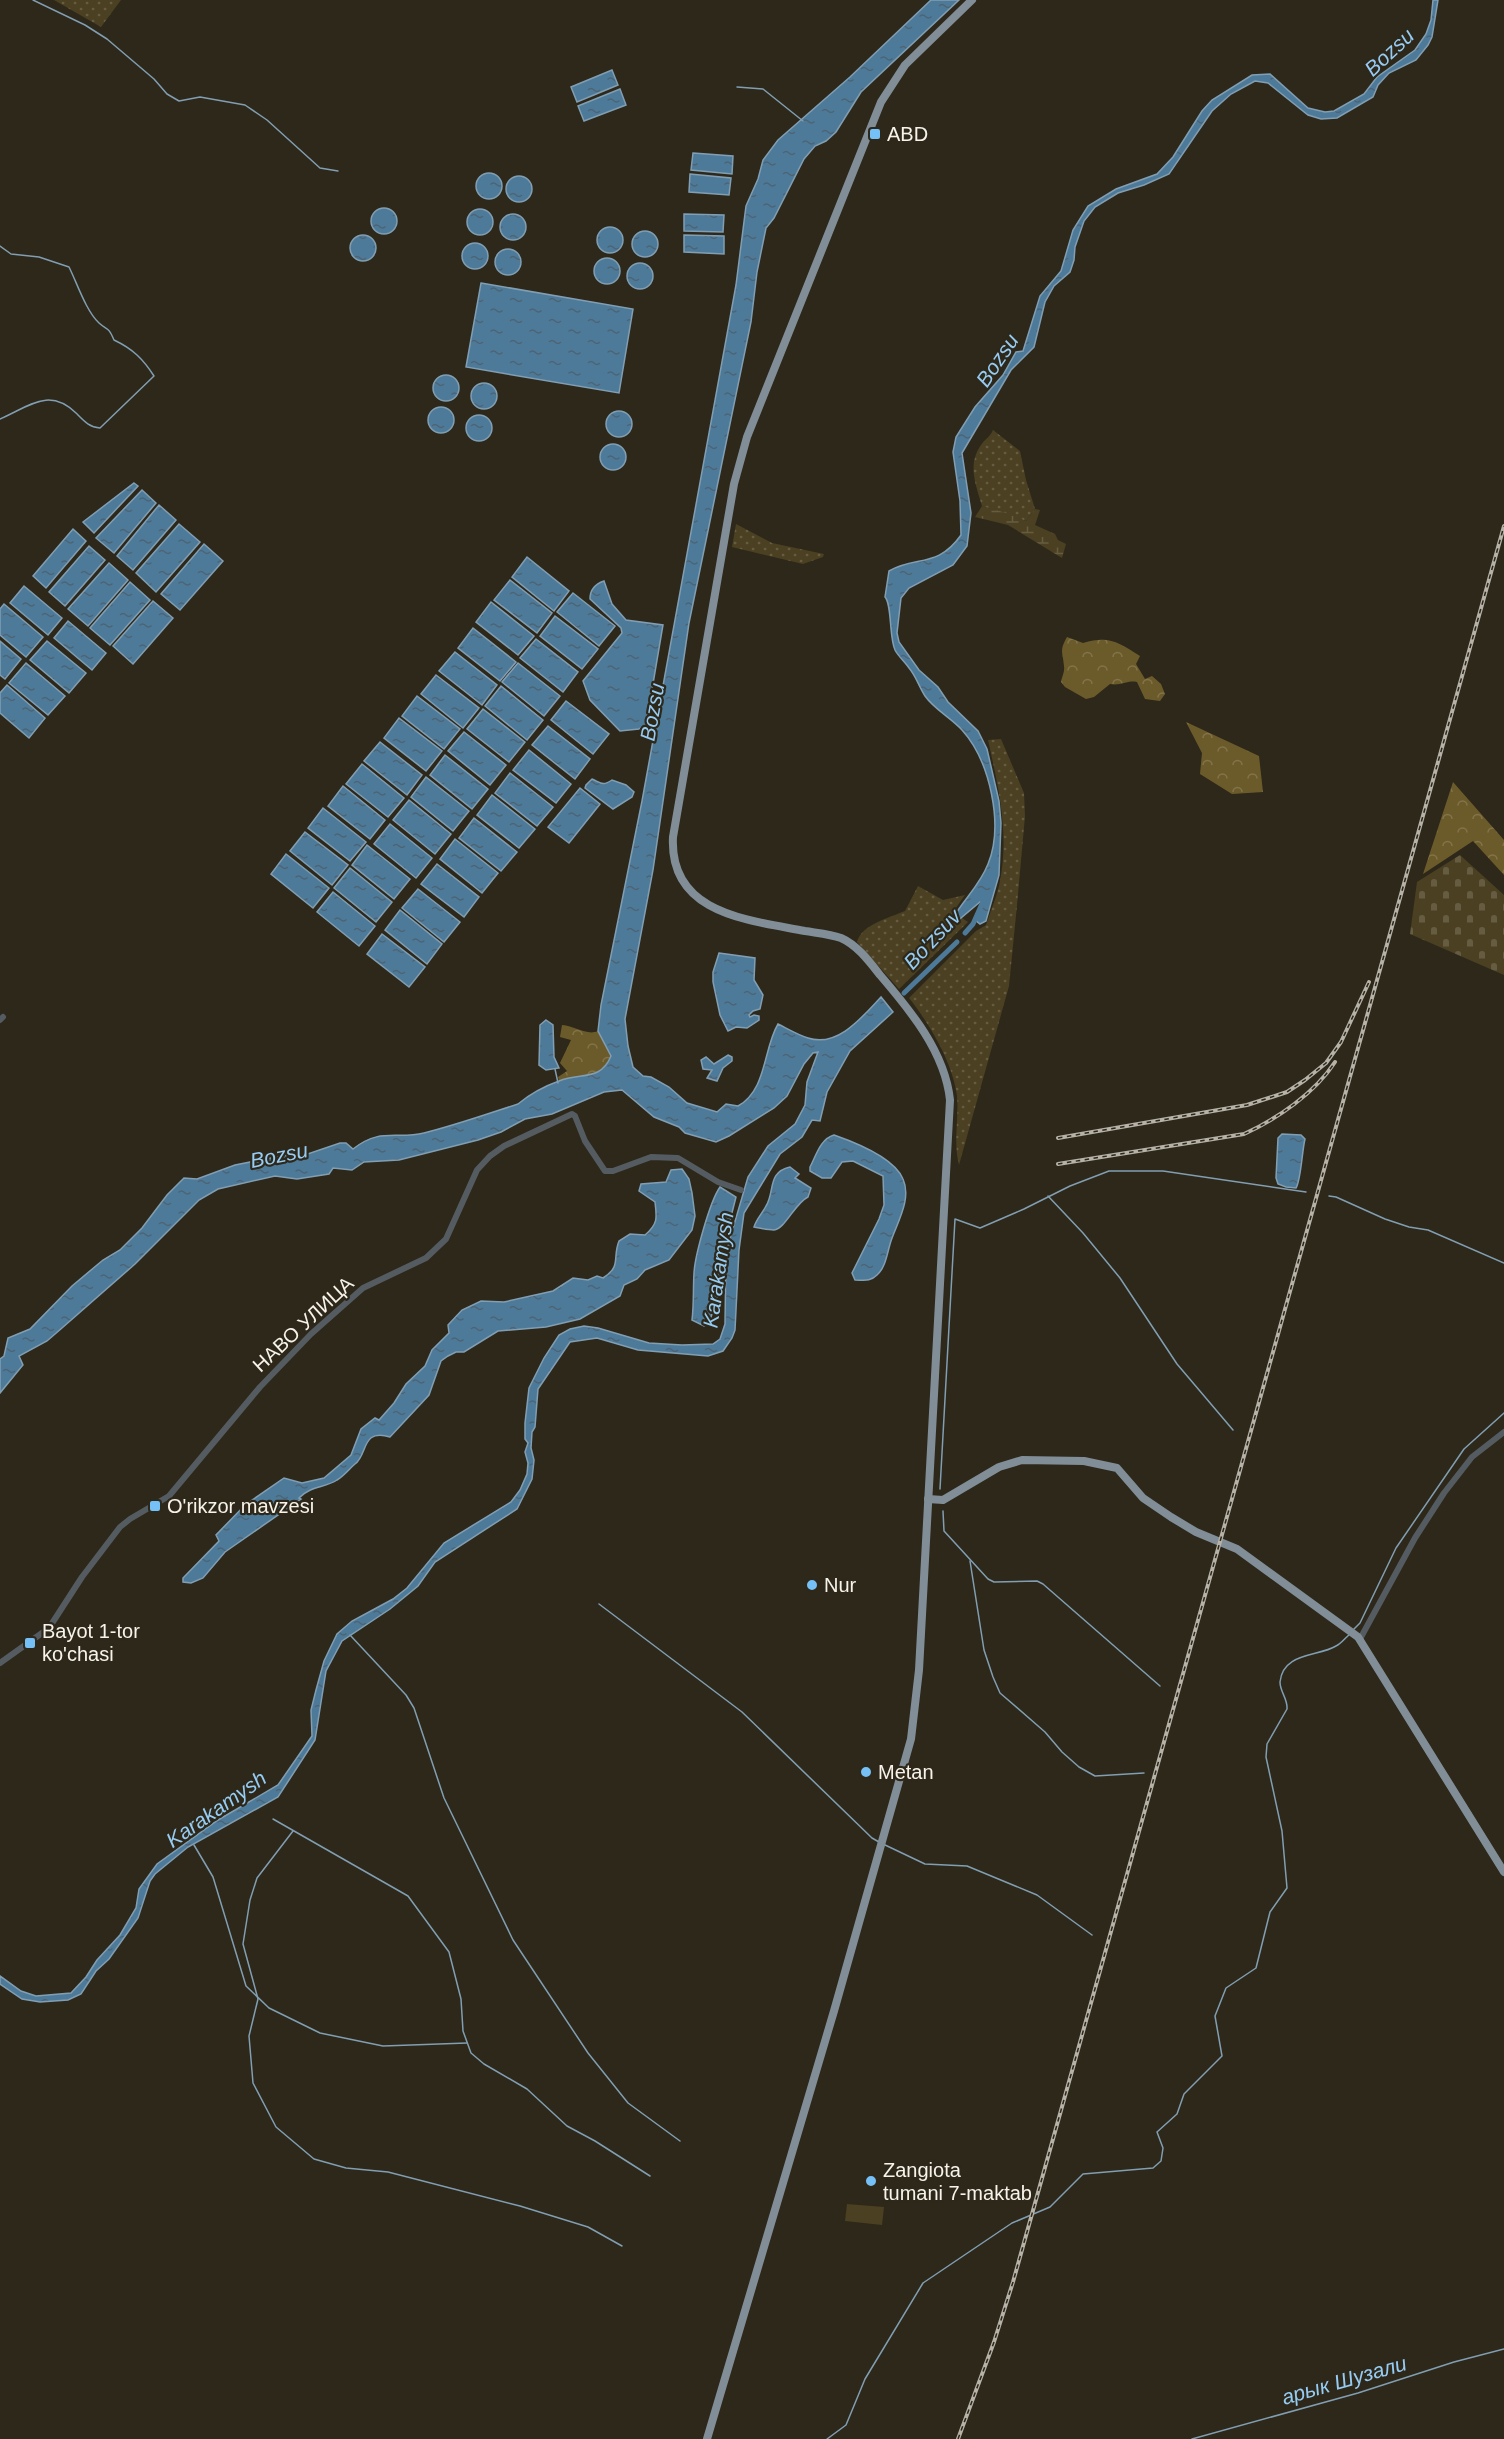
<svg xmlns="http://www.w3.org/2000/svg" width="1504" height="2439" font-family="Arial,sans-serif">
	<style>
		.grass { fill: url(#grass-dots) }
		.forest { fill: url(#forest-crowns) }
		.wetland { fill: url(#wetland-marsh) }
		.cemetery { fill: url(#cemetery-stones) }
		.park { fill: #4b4021 }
		.water { fill: url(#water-ripples); stroke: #819eb2; stroke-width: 1.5 }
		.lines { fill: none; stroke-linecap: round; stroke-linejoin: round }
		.stream { stroke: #819eb2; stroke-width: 1.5 }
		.canal { stroke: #4e7a9a; stroke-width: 5 }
		.minor { stroke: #555c61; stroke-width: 6 }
		.major { stroke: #818e98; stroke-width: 8 }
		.rail-casing { stroke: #b6b2a7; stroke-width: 4 }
		.rail { stroke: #2d281a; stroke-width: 1.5; stroke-dasharray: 4.5; stroke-linecap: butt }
		.poi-dot { fill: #75c0f6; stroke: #2d281a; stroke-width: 2 }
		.labels { text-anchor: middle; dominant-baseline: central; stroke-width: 4.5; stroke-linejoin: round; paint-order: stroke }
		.poi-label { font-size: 20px; fill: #f7f3ea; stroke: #2d281a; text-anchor: start }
		.street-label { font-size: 20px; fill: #f7f3ea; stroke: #2d281a }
		.water-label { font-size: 21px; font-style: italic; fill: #96ccf4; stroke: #2d281a }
	</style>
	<defs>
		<pattern id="grass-dots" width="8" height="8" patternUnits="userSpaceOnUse" patternTransform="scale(1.5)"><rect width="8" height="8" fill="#4b4021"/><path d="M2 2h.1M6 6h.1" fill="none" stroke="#665c41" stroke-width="1.8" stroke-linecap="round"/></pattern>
		<pattern id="forest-crowns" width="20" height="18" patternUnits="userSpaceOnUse" patternTransform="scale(1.5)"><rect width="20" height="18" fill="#6c5b2a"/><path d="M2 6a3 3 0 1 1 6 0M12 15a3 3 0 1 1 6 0" fill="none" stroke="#827349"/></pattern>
		<pattern id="wetland-marsh" width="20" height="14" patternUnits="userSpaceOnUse" patternTransform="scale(1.5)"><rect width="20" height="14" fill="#4b4021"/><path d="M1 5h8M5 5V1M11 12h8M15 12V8" fill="none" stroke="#665c41"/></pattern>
		<pattern id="cemetery-stones" width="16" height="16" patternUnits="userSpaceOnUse" patternTransform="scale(1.5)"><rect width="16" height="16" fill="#4b4021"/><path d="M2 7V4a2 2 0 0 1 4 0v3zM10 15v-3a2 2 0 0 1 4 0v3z" fill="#665c41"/></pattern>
		<pattern id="water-ripples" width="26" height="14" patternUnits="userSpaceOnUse" patternTransform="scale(1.5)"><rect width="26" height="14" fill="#4e7a9a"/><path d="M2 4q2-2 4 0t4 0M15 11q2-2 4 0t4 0" fill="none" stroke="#4c6474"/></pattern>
	</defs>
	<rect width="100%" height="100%" fill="#2d281a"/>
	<g class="grass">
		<polygon points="54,0 121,0 101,27"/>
		<path d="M 993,430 L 1020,451 L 1026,480 L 1035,509 L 1026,521 L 982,506 C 976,485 967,465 981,445 C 985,439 990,437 993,430 Z"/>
		<polygon points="736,524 772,543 824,554 823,557 803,564 732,547"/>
		<path d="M 1001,739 L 1024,793 L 1025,816 L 1017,905 L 1009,986 L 959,1165 C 953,1141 959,1120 957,1096 C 953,1063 929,1023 909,998 L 976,931 L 986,925 C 990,912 996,899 999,886 C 1010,836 999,789 988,740 Z"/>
		<path d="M 918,886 L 943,900 L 965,895 L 953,912 L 968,922 L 899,989 L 857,942 C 862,924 889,918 905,911 Z"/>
	</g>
	<g class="forest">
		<path d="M 1067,637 L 1083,643 C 1109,635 1118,642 1140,656 L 1136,664 L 1145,679 L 1152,676 L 1161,684 L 1165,694 L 1160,701 L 1145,699 L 1137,682 C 1127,680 1121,686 1110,684 L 1094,697 L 1086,699 L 1065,687 L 1061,682 C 1062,677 1065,671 1064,666 C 1063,652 1059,651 1067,637 Z"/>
		<polygon points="1186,722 1259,756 1263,792 1232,794 1200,774 1202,753"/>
		<polygon points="1453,782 1504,840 1504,875 1473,841 1423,874"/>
		<path d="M 562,1025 C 575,1026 587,1036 598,1031 L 611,1056 L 601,1072 L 559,1081 L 558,1077 L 567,1071 L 560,1063 L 571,1040 L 560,1037 Z"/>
	</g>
	<polygon class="wetland" points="982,506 1006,513 1026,521 1035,509 1040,510 1035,525 1055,534 1058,540 1066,544 1062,558 1008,525 975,517"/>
	<polygon class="cemetery" points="1460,855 1504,895 1504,975 1410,934 1417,882"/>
	<polygon class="park" points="847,2204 884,2207 882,2225 845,2221"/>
	<g class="water">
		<path d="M 931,0 L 959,0 L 861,92 L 836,132 L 826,141 L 815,146 L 804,159 L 774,218 L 766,228 L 757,272 L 751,322 L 689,623 L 653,870 L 625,1019 L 628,1046 L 633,1067 L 643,1076 L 651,1077 L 669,1087 L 687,1103 L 717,1112 L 726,1104 L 738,1106 C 767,1090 763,1049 778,1024 C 788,1029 798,1035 808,1038 C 838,1048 863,1016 881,997 L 893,1012 L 850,1051 L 827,1092 L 820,1121 L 812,1120 L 802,1137 L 780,1154 L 744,1213 L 739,1250 L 735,1330 L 732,1338 L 723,1351 L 708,1356 L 638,1350 L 597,1338 L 570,1342 L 538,1389 L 535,1427 L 532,1432 L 531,1448 L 534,1460 L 532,1479 L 517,1509 L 435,1562 L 418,1586 L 390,1609 L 342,1641 L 326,1671 L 315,1740 L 278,1797 L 188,1847 L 155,1874 L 150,1881 L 138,1918 L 109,1959 L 96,1971 L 81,1994 L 68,2000 L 40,2002 L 22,1999 L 0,1984 L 0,1976 L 21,1991 L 36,1996 L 71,1993 L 86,1977 L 97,1960 L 120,1935 L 136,1908 L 139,1889 L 157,1864 L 218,1820 L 278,1785 L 312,1736 L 311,1710 L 316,1690 L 324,1661 L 337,1634 L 352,1621 L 393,1599 L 407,1588 L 444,1543 L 511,1502 L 520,1490 L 527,1474 L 528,1463 L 525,1452 L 528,1443 L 525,1439 L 525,1423 L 529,1388 L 544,1358 L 559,1335 L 570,1329 L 584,1326 L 598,1328 L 649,1343 L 682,1345 L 713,1344 L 720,1339 L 725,1324 L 726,1252 L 748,1177 L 768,1146 L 795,1124 L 805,1105 L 807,1082 L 818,1052 L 813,1053 L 804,1064 L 787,1096 L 774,1108 L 729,1136 L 716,1142 L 685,1133 L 679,1127 L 654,1117 L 622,1090 L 604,1092 L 552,1114 L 525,1119 L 501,1132 L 478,1140 L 399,1160 L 364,1162 L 352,1170 L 333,1168 L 329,1174 L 297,1179 L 275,1176 L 218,1189 L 199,1200 L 135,1264 L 62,1328 L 47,1341 L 19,1356 L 23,1365 L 0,1393 L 0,1359 L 4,1356 L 8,1338 L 30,1329 L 72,1286 L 103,1260 L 120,1250 L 142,1228 L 167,1195 L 184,1178 L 197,1179 L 235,1165 L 286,1155 L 296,1158 L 340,1143 L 346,1143 L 353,1149 C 381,1127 396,1140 424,1133 C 456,1125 487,1114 518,1104 C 530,1094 545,1086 559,1081 C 581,1072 600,1082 611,1056 L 598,1031 L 601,1005 L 642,801 L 736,285 L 746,206 L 758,179 L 763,160 L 778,140 L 850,77 Z"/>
		<path d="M 1433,0 L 1438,0 L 1432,37 L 1428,45 L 1416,60 L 1389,73 L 1378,85 L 1373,97 L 1337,118 L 1321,119 L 1308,115 L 1268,83 L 1255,81 L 1231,94 L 1212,111 L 1169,174 L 1144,185 L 1118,193 L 1095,207 L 1084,221 L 1075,247 L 1074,260 L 1070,272 L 1054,286 L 1045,302 L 1034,347 L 1011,370 L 962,453 L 971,513 L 967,546 L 953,565 L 909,588 L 901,598 L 897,633 L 899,642 L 919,670 L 938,687 L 948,702 L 978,731 L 987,749 L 999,801 L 1001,823 L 999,875 L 986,921 L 980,924 L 975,920 L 983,904 L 980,902 L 955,923 L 953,918 C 964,899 980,885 988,864 C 1004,825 990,761 962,730 C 951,718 934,709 925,696 C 919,687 916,676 909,668 C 905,662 898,656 895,650 C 889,637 892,604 885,597 L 889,571 C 916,555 937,569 961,535 L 960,501 L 953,452 L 956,437 L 975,407 L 1003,375 L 1016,352 L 1023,351 L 1040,296 L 1061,271 L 1073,230 L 1088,206 L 1116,189 L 1157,174 L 1173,157 L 1202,111 L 1212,100 L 1252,75 L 1270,74 L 1308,108 L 1325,112 L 1334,111 L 1364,94 L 1377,77 L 1415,50 L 1426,34 L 1431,20 Z"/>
		<polygon points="612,70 618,85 577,102 571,87"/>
		<polygon points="620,89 626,105 584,121 578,106"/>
		<polygon points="693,153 733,156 732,174 691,170"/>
		<circle cx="489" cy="186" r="13"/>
		<polygon points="690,174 731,178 729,195 689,192"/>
		<circle cx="519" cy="189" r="13"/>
		<circle cx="384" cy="221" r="13"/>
		<circle cx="480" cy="222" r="13"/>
		<circle cx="513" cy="227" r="13"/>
		<polygon points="684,214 724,215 723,232 684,231"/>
		<circle cx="610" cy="240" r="13"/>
		<circle cx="645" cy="244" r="13"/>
		<circle cx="363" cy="248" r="13"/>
		<polygon points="684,235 724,236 724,254 684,252"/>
		<circle cx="475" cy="256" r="13"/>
		<circle cx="508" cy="262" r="13"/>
		<circle cx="607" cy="271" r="13"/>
		<circle cx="640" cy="276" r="13"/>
		<polygon points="481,283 633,309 619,393 466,367"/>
		<circle cx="446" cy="388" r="13"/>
		<circle cx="484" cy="396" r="13"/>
		<circle cx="441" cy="420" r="13"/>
		<circle cx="619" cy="424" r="13"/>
		<circle cx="479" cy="428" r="13"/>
		<circle cx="613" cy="457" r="13"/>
		<polygon points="134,483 138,486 94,533 83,522"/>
		<polygon points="142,490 156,503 114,553 96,538"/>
		<polygon points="159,505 176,520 133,570 117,556"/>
		<polygon points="179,524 200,542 156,592 136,573"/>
		<polygon points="73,529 86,541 46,588 33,576"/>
		<polygon points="204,544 223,561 180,610 161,594"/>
		<polygon points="89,546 105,560 65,606 49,592"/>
		<polygon points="527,557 569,591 554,611 512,577"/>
		<polygon points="109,563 128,580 88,626 68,609"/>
		<polygon points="510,580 552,613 537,633 494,600"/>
		<path d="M 604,581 L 612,604 L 626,620 L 663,625 L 646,725 L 639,729 L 620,731 L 590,700 L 583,681 L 622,633 L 621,628 L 590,599 C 590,590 595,584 604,581 Z"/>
		<polygon points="130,582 150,600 110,645 90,628"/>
		<polygon points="24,586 62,618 48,635 10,603"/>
		<polygon points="573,593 615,626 599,646 557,612"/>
		<polygon points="153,601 173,618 133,664 113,646"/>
		<polygon points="491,602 534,636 518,655 476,622"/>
		<polygon points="4,604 43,637 26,657 0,635 0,609"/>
		<polygon points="555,616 598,649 582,669 540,636"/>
		<polygon points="68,621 106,653 92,670 54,638"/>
		<polygon points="473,628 516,662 500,681 458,648"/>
		<polygon points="536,639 578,672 563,692 520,658"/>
		<polygon points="0,641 21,659 5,679 0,675"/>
		<polygon points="47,641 86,673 69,693 30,660"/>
		<polygon points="455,652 497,685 482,705 439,671"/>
		<polygon points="26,663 65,696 48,715 9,683"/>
		<polygon points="518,663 560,696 544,716 502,682"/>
		<polygon points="436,675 479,708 463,728 421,694"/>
		<polygon points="7,685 45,718 29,738 0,713 0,693"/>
		<polygon points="501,686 543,720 527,740 485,706"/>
		<polygon points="417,696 460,729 444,749 402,716"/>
		<polygon points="566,701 609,734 593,754 551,720"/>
		<polygon points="483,709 525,742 509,762 467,729"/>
		<polygon points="399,718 442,751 426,771 384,738"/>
		<polygon points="548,726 590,759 575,779 532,745"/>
		<polygon points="464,732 506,765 490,785 448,751"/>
		<polygon points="380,742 422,775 407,795 364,761"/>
		<polygon points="529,750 571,784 556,803 513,770"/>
		<polygon points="445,755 488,789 472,809 430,775"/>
		<polygon points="362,764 404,798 388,817 346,784"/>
		<polygon points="510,773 553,807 537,826 495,793"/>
		<polygon points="426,777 469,811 453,831 411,797"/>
		<path d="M 592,779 C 600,782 602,787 612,780 L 626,785 L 634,792 L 632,797 L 613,809 L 585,788 L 586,785 Z"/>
		<polygon points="343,786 385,820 370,839 328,806"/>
		<polygon points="580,788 600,804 569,843 548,827"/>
		<polygon points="492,795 535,829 519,848 477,815"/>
		<polygon points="409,800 451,834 435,854 393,820"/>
		<polygon points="323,808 366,842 350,861 308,828"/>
		<polygon points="474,818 517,852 501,871 459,838"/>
		<polygon points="390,824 432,858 416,878 374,844"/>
		<polygon points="305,832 348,865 332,885 290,851"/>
		<polygon points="455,839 498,873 482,893 440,859"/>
		<polygon points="367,845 410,879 394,899 352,865"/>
		<polygon points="286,854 329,888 313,908 271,874"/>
		<polygon points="437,864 479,897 464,917 421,884"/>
		<polygon points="350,868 392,902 376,922 334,888"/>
		<polygon points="418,889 460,922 444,942 402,908"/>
		<polygon points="333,892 375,926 359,946 317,912"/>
		<polygon points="400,910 442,944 427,964 385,930"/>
		<polygon points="382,934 425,967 409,987 367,954"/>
		<polygon points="719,953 755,958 754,980 763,995 760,1009 753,1011 749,1015 750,1017 754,1015 759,1016 759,1020 747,1028 736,1027 728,1031 720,1015 713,982 713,972"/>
		<polygon points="546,1020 553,1025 554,1057 559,1068 546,1070 539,1065 540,1025"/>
		<polygon points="728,1055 732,1057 732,1061 723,1068 717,1081 707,1078 712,1070 703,1069 701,1060 706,1057 714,1064"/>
		<path d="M 1282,1134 L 1301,1135 L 1305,1139 C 1302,1151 1301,1180 1296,1188 L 1286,1187 L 1278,1184 L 1276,1178 L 1278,1138 Z"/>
		<path d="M 834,1135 C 854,1142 894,1157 903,1179 C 912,1199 897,1223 891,1241 C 887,1253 886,1267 877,1275 C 870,1282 864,1280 855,1280 L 852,1273 L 879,1219 L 884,1205 L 883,1176 L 853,1161 L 842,1162 L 831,1178 L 822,1178 L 810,1171 L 810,1167 C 816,1156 820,1139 834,1135 Z"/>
		<path d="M 790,1167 L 799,1174 L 795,1178 L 811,1188 L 808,1197 C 795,1203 785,1229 774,1230 C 767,1230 760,1228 754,1227 C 757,1218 762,1214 766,1206 C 775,1192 767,1172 790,1167 Z"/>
		<path d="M 682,1169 L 689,1179 L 692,1193 L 695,1216 L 692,1230 L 669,1260 L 645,1270 L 637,1279 L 624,1285 L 620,1296 L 580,1319 L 546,1327 L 498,1331 L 464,1352 L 456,1352 L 448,1356 L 441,1361 L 429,1395 L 390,1437 C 361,1428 368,1455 355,1464 C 349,1469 344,1476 337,1480 C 325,1488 310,1486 299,1498 L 301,1499 L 225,1552 L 203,1578 L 191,1583 L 183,1582 L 183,1578 L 219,1541 L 216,1535 L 245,1505 L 284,1478 L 302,1483 L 324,1478 L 351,1455 L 361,1429 L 375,1418 L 379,1420 L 394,1403 L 406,1384 L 425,1366 L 432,1350 L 449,1333 L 448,1325 L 462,1310 L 481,1301 L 504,1302 L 553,1291 L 573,1278 L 588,1280 L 597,1276 L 603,1278 C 622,1266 612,1258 619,1241 L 630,1234 L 645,1235 C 658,1224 657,1218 655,1202 L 639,1191 L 641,1184 L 666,1182 L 671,1170 Z"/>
		<path d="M 720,1187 L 736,1197 L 721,1256 L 718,1294 L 709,1324 L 704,1326 L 692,1320 C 694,1304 693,1289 694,1273 C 695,1255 710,1201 720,1187 Z"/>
	</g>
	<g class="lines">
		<g class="stream">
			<polyline points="33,0 85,25 107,39 154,79 167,94 179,101 200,97 245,105 267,120 320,168 338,171"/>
			<polyline points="737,87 763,89 803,121"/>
			<path d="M 0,246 L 11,254 L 39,257 L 69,267 C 77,283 86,311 99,323 C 108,331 108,326 114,340 C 133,349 143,359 154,376 L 100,428 C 89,427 84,421 76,413 C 49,387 30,406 0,419"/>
			<polyline points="555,1069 558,1083"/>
			<polyline points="1048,1196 1083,1233 1120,1278 1177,1364 1233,1430"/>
			<polyline points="1329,1196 1336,1197 1385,1219 1409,1227 1428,1230 1504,1263"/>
			<polyline points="940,1489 955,1219 980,1228 1024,1209 1070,1186 1109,1171 1163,1171 1306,1192"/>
			<polyline points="943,1511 944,1531 988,1579 994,1582 1037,1581 1043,1584 1160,1686"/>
			<polyline points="970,1561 984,1650 993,1677 1000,1693 1045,1732 1062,1752 1079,1767 1095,1776 1144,1773"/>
			<polyline points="599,1604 742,1712 872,1838 879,1842"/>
			<polyline points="1353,1630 1360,1623 1396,1548 1464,1449 1504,1413"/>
			<polyline points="350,1635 406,1695 414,1708 444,1798 513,1940 588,2053 628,2103 680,2141"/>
			<polyline points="273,1819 408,1896 449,1952 461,1999 463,2031 471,2053 484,2064 527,2089 567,2126 595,2141 650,2176"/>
			<polyline points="293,1831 257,1878 250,1900 243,1944 258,1999 249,2036 253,2083 276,2127 314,2159 346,2168 388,2172 520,2206 588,2227 622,2246"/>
			<polyline points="883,1844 925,1864 967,1866 1037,1895 1092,1935"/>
			<polyline points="194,1845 213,1877 246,1986 269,2008 320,2033 383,2046 467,2043"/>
			<path d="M 827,2439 L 846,2425 L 865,2379 L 923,2283 L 1012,2223 L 1050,2207 L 1083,2174 L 1153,2168 L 1161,2161 L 1163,2148 L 1157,2132 L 1177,2114 L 1184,2094 L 1222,2056 L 1215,2016 L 1226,1988 L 1256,1968 L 1270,1912 L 1287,1888 L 1282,1831 L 1266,1757 L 1267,1744 L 1287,1709 C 1288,1699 1280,1692 1280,1682 C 1283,1652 1318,1657 1336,1646 C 1341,1644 1346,1637 1350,1634"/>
			<polyline points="1192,2439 1358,2393 1454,2362 1504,2349"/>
		</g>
		<g class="canal">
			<polyline points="965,933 973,924 985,897"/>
			<polyline points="904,993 957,942"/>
		</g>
		<g class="minor">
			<polyline points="0,1020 3,1017"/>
			<polyline points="1360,1639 1415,1538 1444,1493 1472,1457 1504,1432"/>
			<polyline points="0,1663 49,1628 82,1577 120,1527 130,1519 169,1496 260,1387 311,1334 363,1288 426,1258 446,1239 477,1170 490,1156 504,1146 572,1114 575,1116 585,1141 605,1171 613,1171 651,1157 678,1158 718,1182 741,1190"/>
		</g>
		<g class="major">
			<polyline points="928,1499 943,1500 999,1467 1022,1460 1084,1461 1117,1468 1143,1498 1171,1517 1196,1532 1237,1549 1358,1637 1504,1872"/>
			<path d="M 707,2439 L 834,2011 L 911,1739 L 919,1670 L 950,1100 C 945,1052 910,1010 880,975 C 869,961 857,945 841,938 C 830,934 817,933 805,931 C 748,920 669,914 673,837 L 734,484 L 747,437 L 881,102 L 905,65 L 972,0"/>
		</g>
		<defs>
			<g id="rail">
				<polyline points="1058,1138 1247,1105 1287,1092 1305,1080 1326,1063 1341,1042 1369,982"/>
				<path d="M 1058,1164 L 1244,1134 C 1277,1119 1315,1093 1335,1062"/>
				<polyline points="958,2439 994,2342 1013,2282 1504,526"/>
			</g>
		</defs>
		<use href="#rail" class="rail-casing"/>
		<use href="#rail" class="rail"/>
	</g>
	<g class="poi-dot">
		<rect x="869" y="128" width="12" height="12" rx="3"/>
		<rect x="149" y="1500" width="12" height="12" rx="3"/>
		<circle cx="812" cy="1585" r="6"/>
		<rect x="24" y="1637" width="12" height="12" rx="3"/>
		<circle cx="866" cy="1772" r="6"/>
		<circle cx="871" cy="2181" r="6"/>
	</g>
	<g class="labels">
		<g class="poi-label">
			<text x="887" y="134">ABD</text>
			<text x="167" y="1506">O'rikzor mavzesi</text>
			<text x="824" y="1585">Nur</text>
			<text x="42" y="1631">Bayot 1-tor<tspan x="42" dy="23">ko'chasi</tspan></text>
			<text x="878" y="1772">Metan</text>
			<text x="883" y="2170">Zangiota<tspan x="883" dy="23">tumani 7-maktab</tspan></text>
		</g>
		<g class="street-label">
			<text transform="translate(303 1324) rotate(-43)">НАВО УЛИЦА</text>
		</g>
		<g class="water-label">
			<text transform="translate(1389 52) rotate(-43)">Bozsu</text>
			<text transform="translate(997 360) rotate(-56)">Bozsu</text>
			<text transform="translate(652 712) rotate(-80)">Bozsu</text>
			<text transform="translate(932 939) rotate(-47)">Bo'zsuv</text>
			<text transform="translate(279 1155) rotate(-11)">Bozsu</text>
			<text transform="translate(718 1270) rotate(-82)">Karakamysh</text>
			<text transform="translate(216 1809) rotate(-35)">Karakamysh</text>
			<text transform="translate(1344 2380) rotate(-16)">арык Шузали</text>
		</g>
	</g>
</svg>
